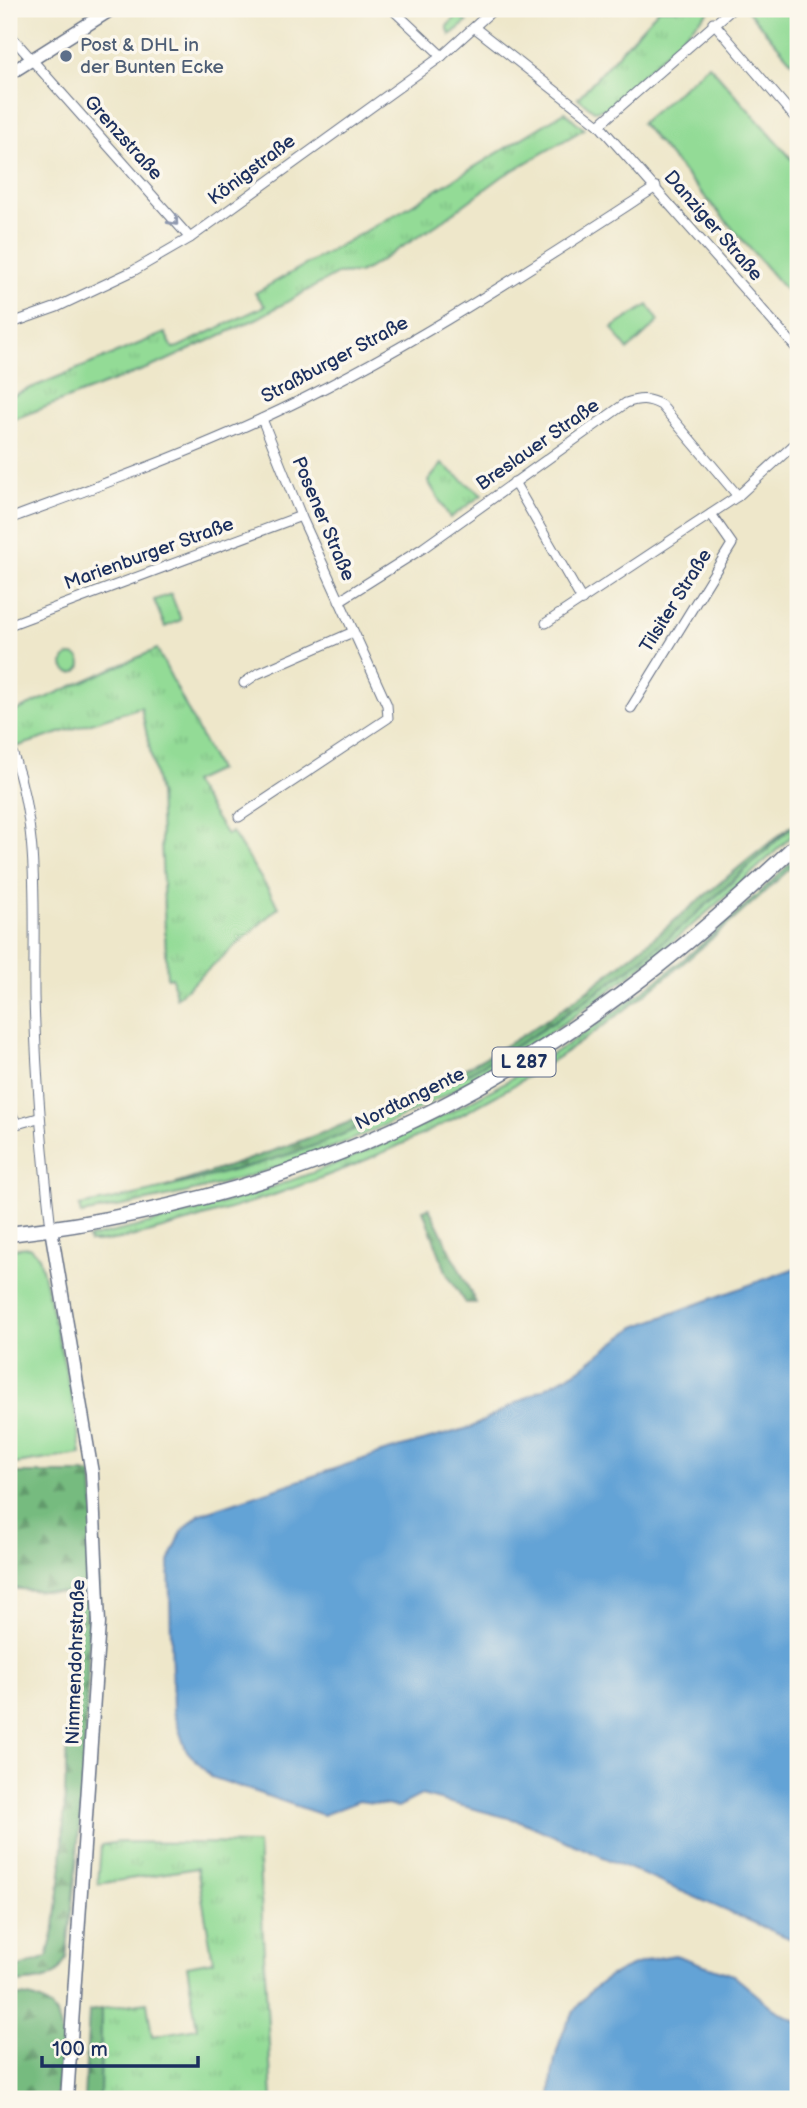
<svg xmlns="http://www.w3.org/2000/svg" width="807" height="2108" font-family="'Balsamiq Sans',sans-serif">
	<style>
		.grass { fill: url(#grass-tufts); stroke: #57857a; stroke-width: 2 }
		.forest { fill: url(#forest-firs); stroke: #48756e; stroke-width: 2 }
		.green { fill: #93db96; stroke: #57857a; stroke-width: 2 }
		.water { fill: #64a3d6; stroke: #40699a; stroke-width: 2 }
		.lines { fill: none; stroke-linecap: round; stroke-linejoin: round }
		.street-casing { stroke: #656f84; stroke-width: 11 }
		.secondary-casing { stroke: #656f84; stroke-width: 15 }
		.primary-casing { stroke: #656f84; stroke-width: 17 }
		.street { stroke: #fff; stroke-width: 9 }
		.secondary { stroke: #fff; stroke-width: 12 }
		.primary { stroke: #fff; stroke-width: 14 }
		.oneway { stroke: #8d97ae }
		.service-dot { fill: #5c6f8a; stroke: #fbf7ec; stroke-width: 2.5 }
		.labels { text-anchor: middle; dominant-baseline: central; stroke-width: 7; stroke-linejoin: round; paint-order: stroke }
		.shield { fill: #fbf7ec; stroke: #5e6b89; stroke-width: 2 }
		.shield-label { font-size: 18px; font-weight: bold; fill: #1b2f5e }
		.service-label { font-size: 19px; fill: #4e5e75; stroke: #fbf7ec; text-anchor: start }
		.street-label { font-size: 19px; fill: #1b2f5e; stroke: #fbf7ec }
	</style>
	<defs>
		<pattern id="grass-tufts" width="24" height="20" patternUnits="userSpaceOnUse" patternTransform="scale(1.75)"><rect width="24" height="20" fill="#93db96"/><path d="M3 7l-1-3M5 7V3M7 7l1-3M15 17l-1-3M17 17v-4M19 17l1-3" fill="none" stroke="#7ebc84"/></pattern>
		<pattern id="forest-firs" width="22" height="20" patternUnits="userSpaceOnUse" patternTransform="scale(1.75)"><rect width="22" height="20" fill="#76bb7f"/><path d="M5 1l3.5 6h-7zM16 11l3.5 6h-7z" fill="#60986b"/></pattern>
	</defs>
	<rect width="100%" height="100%" fill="#fbf7ec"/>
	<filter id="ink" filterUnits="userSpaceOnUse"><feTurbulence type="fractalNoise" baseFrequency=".0143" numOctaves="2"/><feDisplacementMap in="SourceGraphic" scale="14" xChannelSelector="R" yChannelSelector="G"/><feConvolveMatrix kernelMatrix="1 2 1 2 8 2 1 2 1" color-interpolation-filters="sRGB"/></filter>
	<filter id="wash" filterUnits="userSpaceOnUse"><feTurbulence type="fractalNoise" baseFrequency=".00686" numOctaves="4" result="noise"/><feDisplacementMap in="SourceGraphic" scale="28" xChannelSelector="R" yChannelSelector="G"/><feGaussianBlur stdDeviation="1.57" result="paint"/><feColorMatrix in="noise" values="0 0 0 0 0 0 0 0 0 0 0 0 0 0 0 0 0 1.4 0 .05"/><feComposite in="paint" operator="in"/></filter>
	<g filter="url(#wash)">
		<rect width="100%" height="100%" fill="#eee7ca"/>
		<g class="grass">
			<polygon points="659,9 711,9 608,108 594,111 578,98"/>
			<polygon points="565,112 584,129 503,176 438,224 369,268 359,273 337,274 258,318 161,363 9,421 9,397 165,333 173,348 178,347 265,306 255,293 405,209"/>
			<polygon points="442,464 482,495 450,518 428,481"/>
			<polygon points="157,649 218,770 192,782 227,835 232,832 279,907 176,998 172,977 167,978 159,793 141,707 16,747 9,729 9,714"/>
			<path d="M 798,821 L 798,830 C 643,978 470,1108 262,1172 C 203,1191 142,1202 81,1214 L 79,1206 C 279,1170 451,1100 615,980 C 680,932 739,875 798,821 Z"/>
			<path d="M 798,856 L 798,861 C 729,925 659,987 582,1041 C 471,1119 344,1176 213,1214 C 179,1224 125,1242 89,1242 L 88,1238 C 290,1195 477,1117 642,992 C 697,951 749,903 798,856 Z"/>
			<polygon points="119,1842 258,1844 272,2099 100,2099 101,2009 147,2002 152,2036 197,2028 187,1966 213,1961 197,1868 98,1884 101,1845"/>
		</g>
		<g class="forest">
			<path d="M 795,823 C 736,877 679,934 614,980 C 527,1044 432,1098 332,1139 C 277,1161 220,1174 163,1188 C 302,1143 438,1096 559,1011 C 641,953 714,884 795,823 Z"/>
			<polygon points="429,1208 476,1303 466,1303 447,1274 423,1210"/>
			<polygon points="9,1473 92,1473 99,1596 9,1588"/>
			<path d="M 73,1599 L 89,1602 C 88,1721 81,1840 66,1958 C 56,1985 33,1980 9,1984 L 9,1971 L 47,1957 L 55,1927 L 62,1863 Z"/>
			<path d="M 21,1996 C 79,2001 59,2057 56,2099 L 9,2099 L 9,1997 Z"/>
			<polygon points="101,2009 100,2099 84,2099 89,2011"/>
		</g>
		<g class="green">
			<polygon points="746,9 798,9 798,69"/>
			<polygon points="458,15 467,22 450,35 447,26"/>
			<polygon points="709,65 798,166 798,304 641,123"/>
			<polygon points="648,305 659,321 628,350 612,328"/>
			<polygon points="171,594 181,620 165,627 154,600"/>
			<circle cx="72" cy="664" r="9"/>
			<polygon points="29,1247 39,1256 75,1410 81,1454 9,1465 9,1249"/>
		</g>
		<g class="water">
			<polygon points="798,1267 798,1942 520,1821 421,1795 398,1807 359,1801 323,1815 211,1777 186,1750 173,1712 169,1562 182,1531 200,1514 384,1452 472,1427 577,1371 635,1327"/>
			<path d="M 675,1955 L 733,1975 L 774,2009 L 798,2022 L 798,2099 L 550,2099 C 554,2016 590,1967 675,1955 Z"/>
		</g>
	</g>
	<g filter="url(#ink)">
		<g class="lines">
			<defs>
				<g id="street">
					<polyline points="392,9 442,56"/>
					<polyline points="713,22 798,121"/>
					<polyline points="475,28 599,125 798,350"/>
					<polyline points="9,34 190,238"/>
					<polyline points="599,125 732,9"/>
					<polyline points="9,324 57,307 133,271 190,238 442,56 494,9"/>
					<polyline points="514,482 582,600"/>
					<path d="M 9,519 C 93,488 178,457 259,420 C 399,356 528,270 656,187"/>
					<path d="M 339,601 L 423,548 L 626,403 C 640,398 648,398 661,405 L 738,496"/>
					<polyline points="546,623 738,496 798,441"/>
					<polyline points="9,625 301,516"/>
					<polyline points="244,683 257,674 353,632"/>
					<polyline points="631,708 732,544 711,514"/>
					<path d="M 9,744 C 41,824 33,911 34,996 C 36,1076 42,1149 51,1229"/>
					<polyline points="239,817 388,718 387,705 301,516 262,419"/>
					<polyline points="9,1110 17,1124 38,1118"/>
				</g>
				<g id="secondary">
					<polyline points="9,74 112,9"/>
					<polyline points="51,1229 92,1473 99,1623 67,2099"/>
				</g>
				<path id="primary" d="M 9,1234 C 333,1196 566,1067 798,843"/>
			</defs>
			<use href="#street" class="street-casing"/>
			<use href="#secondary" class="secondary-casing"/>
			<use href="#primary" class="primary-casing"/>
			<use href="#street" class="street"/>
			<use href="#secondary" class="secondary"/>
			<use href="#primary" class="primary"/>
		</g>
		<defs><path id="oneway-chevron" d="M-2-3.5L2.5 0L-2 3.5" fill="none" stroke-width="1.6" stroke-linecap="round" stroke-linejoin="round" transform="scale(1.75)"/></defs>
		<use class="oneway" href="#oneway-chevron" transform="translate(174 221) rotate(48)"/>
	</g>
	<circle class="service-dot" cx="66" cy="56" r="7"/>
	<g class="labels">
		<rect class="shield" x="492.5" y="1047.5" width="63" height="29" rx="5"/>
		<g class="shield-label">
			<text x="524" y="1062">L 287</text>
		</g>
		<g class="service-label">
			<text x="80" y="45">Post &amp; DHL in<tspan x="80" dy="22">der Bunten Ecke</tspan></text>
		</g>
		<g class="street-label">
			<text transform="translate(123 138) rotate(48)">Grenzstraße</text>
			<text transform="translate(252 170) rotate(-37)">Königstraße</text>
			<text transform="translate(713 226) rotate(49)">Danziger Straße</text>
			<text transform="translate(335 360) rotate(-28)">Straßburger Straße</text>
			<text transform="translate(538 445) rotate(-35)">Breslauer Straße</text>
			<text transform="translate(323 519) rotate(67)">Posener Straße</text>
			<text transform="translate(149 554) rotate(-20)">Marienburger Straße</text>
			<text transform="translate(676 601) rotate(-58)">Tilsiter Straße</text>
			<text transform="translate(410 1099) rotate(-26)">Nordtangente</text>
			<text transform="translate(76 1662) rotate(-88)">Nimmendohrstraße</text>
		</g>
	</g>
	<rect width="807" height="2108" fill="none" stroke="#fbf7ec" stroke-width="35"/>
	<path d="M42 2056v10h156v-10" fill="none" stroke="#1b2f5e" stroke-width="3.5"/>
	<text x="52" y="2056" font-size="21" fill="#1b2f5e" stroke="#fbf7ec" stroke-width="5" paint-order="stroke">100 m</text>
</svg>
